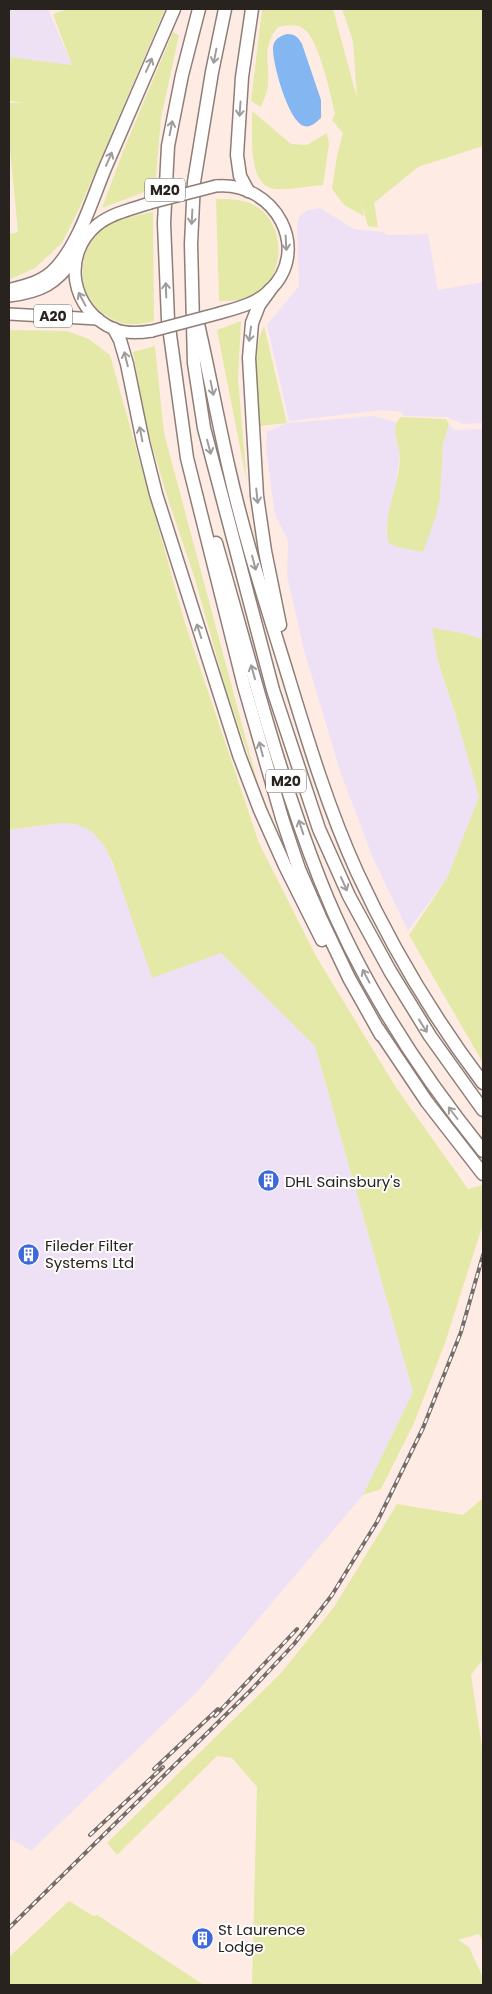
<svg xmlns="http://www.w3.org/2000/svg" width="492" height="1994" font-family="Poppins,sans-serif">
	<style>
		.industrial { fill: #eee1f5 }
		.medical { fill: #efe1f4 }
		.green { fill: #e4e9a7 }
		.water { fill: #84b7f2 }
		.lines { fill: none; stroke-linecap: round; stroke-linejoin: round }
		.primary-casing { stroke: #8e7e77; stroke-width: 14 }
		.highway-casing { stroke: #8e7e77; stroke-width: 15 }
		.primary { stroke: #fff; stroke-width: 11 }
		.highway { stroke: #fff; stroke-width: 12 }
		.rail-casing { stroke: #766c67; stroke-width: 4 }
		.rail { stroke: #fefefe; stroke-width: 2; stroke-dasharray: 5.5; stroke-linecap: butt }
		.primary-bridge-casing { stroke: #8e7e77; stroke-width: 14; stroke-linecap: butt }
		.primary-bridge { stroke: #fff; stroke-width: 11 }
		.oneway { stroke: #9f9c9b }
		.labels { text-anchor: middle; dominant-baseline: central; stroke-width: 4; stroke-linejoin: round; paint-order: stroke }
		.shield { fill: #fefefe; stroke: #696563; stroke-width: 1 }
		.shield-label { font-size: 14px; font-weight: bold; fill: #292320 }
		.poi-label { font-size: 15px; fill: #292320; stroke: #fefefe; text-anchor: start }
	</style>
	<rect width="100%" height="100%" fill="#feece4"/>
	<g class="industrial">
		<polygon points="320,208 354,229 382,232 388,235 428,234 438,290 483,282 483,423 463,424 447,417 404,416 401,412 383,410 289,421 267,325 299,286 297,227 299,216 308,210"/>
		<polygon points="375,416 396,422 395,436 400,451 396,482 387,525 387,535 440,499 443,444 449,424 454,430 483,429 483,642 482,639 432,629 438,662 456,716 479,797 447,878 408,931 373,858 340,771 304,650 287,576 288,541 275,515 266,448 267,432 287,423"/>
		<polygon points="60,823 76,824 91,831 104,845 125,893 221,953 315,1046 413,1392 363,1495 196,1693 31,1851 9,1838 9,830"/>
	</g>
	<polygon class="medical" points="9,9 48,9 72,65 9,58"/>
	<g class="green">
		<polygon points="68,9 165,9 80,207 62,243 35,268 9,280 9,234 18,232 9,140 9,103 24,103 9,101 9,57 72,65 53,14"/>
		<path d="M 262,9 L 333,9 L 357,98 L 353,41 L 342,9 L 483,9 L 483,146 L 418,167 L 374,203 L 378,227 L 368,226 L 361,201 L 364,216 L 344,205 L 332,189 L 337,156 L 343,133 L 332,120 L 335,114 C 331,96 319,40 304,29 C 296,23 287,26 278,27 C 261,48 270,61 268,84 C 268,92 263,100 261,107 L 251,101 Z"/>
		<polygon points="173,32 179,35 161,118 155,188 102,208 124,149"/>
		<path d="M 252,111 L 291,144 L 307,145 L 327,133 L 329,144 L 323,185 C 308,186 291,190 276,189 C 246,187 253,132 252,111 Z"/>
		<path d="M 216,199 C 229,199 242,199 254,205 C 286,222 286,275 257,294 C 245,301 232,301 219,301 Z"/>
		<path d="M 153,212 L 154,321 C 146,323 135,325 127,324 C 122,324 117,321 112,319 C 82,305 74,268 92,240 C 97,233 104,226 112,222 C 124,217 140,215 153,212 Z"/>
		<polygon points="241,321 238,379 247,483 217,330"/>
		<path d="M 264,326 L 287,423 L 259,426 C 257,394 249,357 264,326 Z"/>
		<polygon points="9,330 67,331 89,339 110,355 185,623 259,843 316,956 395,1086 468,1189 483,1185 483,1224 445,1343 414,1423 381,1489 363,1495 413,1392 315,1046 221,953 152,978 114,866 104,845 91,831 76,824 61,823 9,830"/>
		<polygon points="155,346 164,433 259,788 225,686 194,576 167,496 146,425 133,352"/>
		<path d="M 401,417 L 446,419 L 449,424 L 443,444 L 440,499 L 435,519 L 423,552 L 397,547 L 389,543 C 380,515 404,479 399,450 C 397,439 390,426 401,417 Z"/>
		<polygon points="432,628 462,633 482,639 483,642 483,1063 409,935 447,878 479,797 456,716 438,662"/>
		<polygon points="483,1498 483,1659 471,1675 483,1754 483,1943 479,1934 458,1940 469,1947 483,1978 483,1985 252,1985 257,1787 232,1758 217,1756 117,1855 107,1843 281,1673 334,1607 397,1504 463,1515"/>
		<polygon points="69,1901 93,1916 97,1915 204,1985 9,1985 9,1957"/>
	</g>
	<path class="water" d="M 287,34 C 295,34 298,37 302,44 L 321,100 L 321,118 C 316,122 311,128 304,126 C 288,121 272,62 273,47 C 274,39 280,36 287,34 Z"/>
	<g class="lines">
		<defs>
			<g id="primary">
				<path d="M 216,186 C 275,181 313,250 269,291 C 255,304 237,308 220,313"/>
				<path d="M 150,203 C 132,209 112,213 97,225 C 61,255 71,311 114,329 C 126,334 140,333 152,331"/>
				<path d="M 9,296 C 41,292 57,284 75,257"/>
				<polyline points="9,314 98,319"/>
			</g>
			<g id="highway">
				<polyline points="199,9 182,75 168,146 164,223 168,320 187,458 244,686 282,818 299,869 320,917 349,978 381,1035"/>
				<polyline points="225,9 212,72 194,182 191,244 194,363 204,428 273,690 319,829 349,896 390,971 430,1036 483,1110"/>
				<polyline points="248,191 240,176 237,155 242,77 252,9"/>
				<path d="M 9,290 C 26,286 44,282 56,268 C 80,242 92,199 106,166 C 129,114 151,61 174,9"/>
				<polyline points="270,290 259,305 252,323 249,358 257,496 265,551 280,625"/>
				<path d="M 198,324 C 209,372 218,421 229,469 C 244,536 265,601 285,666 C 306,735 327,806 357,872 C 391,946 433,1017 483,1083"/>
				<polyline points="114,329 120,340 127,364 143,442 156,494 239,755 260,810 285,866 322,940"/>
				<path d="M 216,543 C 249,656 277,771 320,880 C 359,979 417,1069 483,1151"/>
				<polyline points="378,1029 427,1102 483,1174"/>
			</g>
		</defs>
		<use href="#primary" class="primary-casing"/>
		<use href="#highway" class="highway-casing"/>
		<use href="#primary" class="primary"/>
		<use href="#highway" class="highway"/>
		<defs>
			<g id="rail">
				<polyline points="215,1716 297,1629"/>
				<polyline points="154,1769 218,1709"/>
				<polyline points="90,1835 163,1767"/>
				<polyline points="9,1928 253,1688 294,1644 332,1595 377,1522 423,1428 461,1332 483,1255"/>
			</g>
		</defs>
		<use href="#rail" class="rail-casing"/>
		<use href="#rail" class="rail"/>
		<defs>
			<g id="primary-bridge">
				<polyline points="150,203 216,186"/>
				<polyline points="152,331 220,313"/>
			</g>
		</defs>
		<use href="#primary-bridge" class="primary-bridge-casing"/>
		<use href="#primary-bridge" class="primary-bridge"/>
	</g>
	<defs><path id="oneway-shaft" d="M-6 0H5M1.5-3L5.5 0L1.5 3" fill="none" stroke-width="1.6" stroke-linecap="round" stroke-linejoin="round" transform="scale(1.25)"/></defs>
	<g class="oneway">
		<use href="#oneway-shaft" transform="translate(215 56) rotate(101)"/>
		<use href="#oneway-shaft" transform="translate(149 65) rotate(-66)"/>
		<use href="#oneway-shaft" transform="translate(240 109) rotate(94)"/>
		<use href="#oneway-shaft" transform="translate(171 128) rotate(-79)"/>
		<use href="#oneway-shaft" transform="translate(109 159) rotate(-66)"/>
		<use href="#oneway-shaft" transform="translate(192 217) rotate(93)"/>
		<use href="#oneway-shaft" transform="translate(286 243) rotate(87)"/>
		<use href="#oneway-shaft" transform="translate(166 290) rotate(-92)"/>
		<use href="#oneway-shaft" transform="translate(82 299) rotate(-118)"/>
		<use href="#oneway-shaft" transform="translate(250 334) rotate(98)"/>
		<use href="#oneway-shaft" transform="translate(126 359) rotate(-104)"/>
		<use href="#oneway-shaft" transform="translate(212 388) rotate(78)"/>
		<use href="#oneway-shaft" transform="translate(141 434) rotate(-101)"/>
		<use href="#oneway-shaft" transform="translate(209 447) rotate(75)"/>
		<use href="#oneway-shaft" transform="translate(257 496) rotate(84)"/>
		<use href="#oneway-shaft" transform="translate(254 563) rotate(75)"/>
		<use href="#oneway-shaft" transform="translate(199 631) rotate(-108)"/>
		<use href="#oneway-shaft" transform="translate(253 672) rotate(-106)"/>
		<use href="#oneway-shaft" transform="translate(261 749) rotate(-105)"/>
		<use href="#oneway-shaft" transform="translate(301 827) rotate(-108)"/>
		<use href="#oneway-shaft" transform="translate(344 884) rotate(66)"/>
		<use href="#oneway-shaft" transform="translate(366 976) rotate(-118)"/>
		<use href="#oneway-shaft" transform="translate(423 1026) rotate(58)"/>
		<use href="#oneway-shaft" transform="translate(453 1113) rotate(-127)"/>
	</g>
	<defs>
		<symbol id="building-disc" viewBox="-11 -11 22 22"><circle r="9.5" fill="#3d68d9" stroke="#fefefe"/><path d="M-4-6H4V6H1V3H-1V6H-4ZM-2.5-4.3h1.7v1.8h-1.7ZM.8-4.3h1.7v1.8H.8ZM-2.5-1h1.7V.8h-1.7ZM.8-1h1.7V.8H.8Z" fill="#fff"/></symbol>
	</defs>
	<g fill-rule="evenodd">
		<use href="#building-disc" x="256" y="1168" width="25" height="25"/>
		<use href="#building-disc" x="16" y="1242" width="25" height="25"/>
		<use href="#building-disc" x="190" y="1926" width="25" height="25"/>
	</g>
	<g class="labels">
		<g class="shield">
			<rect x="145" y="178.5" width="40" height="23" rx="4"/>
			<rect x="34" y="304.5" width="38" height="23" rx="4"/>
			<rect x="266" y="769.5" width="40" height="23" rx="4"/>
		</g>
		<g class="shield-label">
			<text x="165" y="190">M20</text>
			<text x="53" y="316">A20</text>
			<text x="286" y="781">M20</text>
		</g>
		<g class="poi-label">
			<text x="285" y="1181">DHL Sainsbury's</text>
			<text x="45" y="1245">Fileder Filter<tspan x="45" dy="17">Systems Ltd</tspan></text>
			<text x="218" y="1929">St Laurence<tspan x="218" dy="17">Lodge</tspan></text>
		</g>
	</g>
	<rect width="492" height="1994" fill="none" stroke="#292320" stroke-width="20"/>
</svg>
